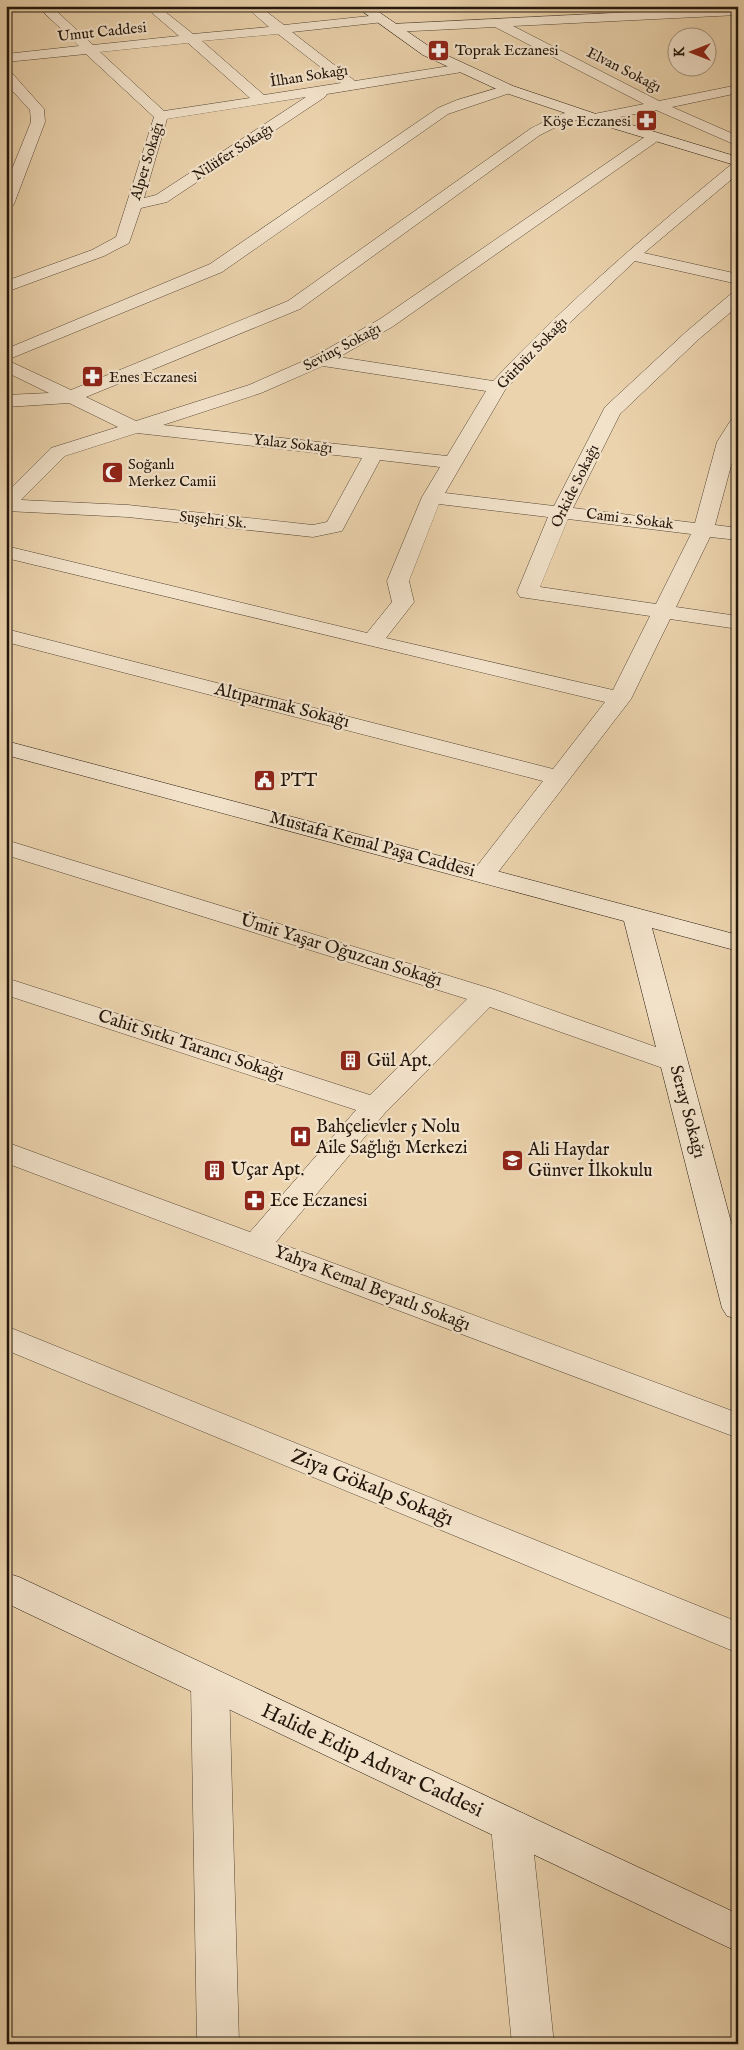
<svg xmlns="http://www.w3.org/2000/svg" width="744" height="2050" font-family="'IM FELL English',serif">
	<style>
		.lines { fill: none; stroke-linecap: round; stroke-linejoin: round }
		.street-casing { stroke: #544534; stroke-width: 1 }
		.secondary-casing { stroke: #22160b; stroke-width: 1 }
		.street { fill: #f2e2ca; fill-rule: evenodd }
		.secondary { fill: #f2e2ca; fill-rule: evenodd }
		.labels { text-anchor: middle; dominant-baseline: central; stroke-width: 4.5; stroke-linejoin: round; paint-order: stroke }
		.far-street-label { font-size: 15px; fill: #22160b; stroke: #f2e2ca }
		.far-poi-label { font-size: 15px; fill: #22160b; stroke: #f2e2ca; text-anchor: start }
		.street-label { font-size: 18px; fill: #22160b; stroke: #f2e2ca }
		.poi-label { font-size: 18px; fill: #22160b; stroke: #f2e2ca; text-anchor: start }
		.near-street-label { font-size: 21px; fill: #22160b; stroke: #f2e2ca }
	</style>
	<rect width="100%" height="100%" fill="#ebd3ad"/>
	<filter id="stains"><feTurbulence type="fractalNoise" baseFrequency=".004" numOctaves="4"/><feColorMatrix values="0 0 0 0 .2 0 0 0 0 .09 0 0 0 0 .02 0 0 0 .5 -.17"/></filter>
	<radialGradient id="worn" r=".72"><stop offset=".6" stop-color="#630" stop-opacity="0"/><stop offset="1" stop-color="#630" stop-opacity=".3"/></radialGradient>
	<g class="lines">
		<defs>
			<g id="street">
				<path d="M 37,6 L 51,6 L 93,45 L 179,36 L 144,6 L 158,6 L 193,34 L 269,27 L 245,6 L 259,6 L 284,25 L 379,15 L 384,16 L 385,19 L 384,22 L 292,32 L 355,81 L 462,64 L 469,68 L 462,72 L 327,94 L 325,97 L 167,202 L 141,208 L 129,243 L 104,256 L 6,292 L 6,281 L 92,250 L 116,237 L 154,117 L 86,54 L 6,62 L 6,54 L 79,46 ZM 278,34 L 341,83 L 264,95 L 202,41 ZM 188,43 L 250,98 L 164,111 L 100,52 ZM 306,97 L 156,195 L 144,198 L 167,119 Z"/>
				<polygon points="738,7 738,15 513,26 659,101 738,85 738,93 672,107 738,136 738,146 656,110 594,122 589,121 587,118 589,115 644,104 495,27 393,32 386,28 393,24"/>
				<polygon points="6,71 11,72 44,109 45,122 14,204 12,207 6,209 6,184 31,122 30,110 6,84"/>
				<path d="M 508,85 L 515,89 L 513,92 L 448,114 L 222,272 L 7,360 L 71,390 L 288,301 L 530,129 C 543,122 572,107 586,111 L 588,114 L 586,117 L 558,126 L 540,135 L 300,309 L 86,397 L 136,421 L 249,385 L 315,356 L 380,319 L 649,134 L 659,134 L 661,137 L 659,140 L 392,327 L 339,357 L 493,381 C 567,302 649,232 733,163 L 738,162 L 738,174 L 644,253 L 738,274 L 738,284 L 635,261 L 542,349 L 505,390 L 445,493 L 554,506 L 605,407 L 687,331 L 732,293 L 738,292 L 738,306 L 699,339 L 620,414 L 573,508 L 695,523 L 717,442 L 731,420 L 738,418 L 738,440 L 715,525 L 738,528 L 738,540 L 710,537 L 676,607 L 738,616 L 738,629 L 670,619 L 631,699 L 492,880 L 483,883 L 474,880 L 470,875 L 543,781 L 6,642 L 6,629 L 553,769 L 605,702 L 6,558 L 6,546 L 367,633 L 392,602 L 387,581 L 422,497 L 440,467 L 380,460 L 342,531 L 313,537 L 128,517 L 6,511 L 6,493 L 51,448 L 118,427 L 69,403 L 6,407 L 6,395 L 49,393 L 6,372 L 6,349 L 210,264 L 438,108 L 457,100 ZM 323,366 L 486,391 L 447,456 L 163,425 L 261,393 ZM 137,433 L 362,458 L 327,522 L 313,525 L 128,505 L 21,500 L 65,456 ZM 439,504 L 548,517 L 517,592 L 520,597 L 650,616 L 613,690 L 386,638 L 414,602 L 409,581 ZM 568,519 L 691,534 L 656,604 L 540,587 Z"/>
				<polygon points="6,840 495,990 684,1057 688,1063 684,1069 674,1072 490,1007 385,1113 276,1242 738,1413 738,1438 6,1163 6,1142 250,1232 356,1110 6,995 6,978 370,1095 467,999 6,855"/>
				<polygon points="6,1326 738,1622 738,1653 6,1350"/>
				<polygon points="210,1669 223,1673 229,1684 239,2044 197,2044 191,1684 197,1673"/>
				<polygon points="511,1809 525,1814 531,1826 554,2044 512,2044 491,1826 497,1814"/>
			</g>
			<g id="secondary">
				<polygon points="355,6 370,6 433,49 513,86 599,115 738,157 738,166 589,121 503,92 423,55"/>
				<polygon points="6,741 738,935 738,951 652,928 738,1248 738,1319 727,1316 722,1308 624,921 6,755"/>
				<polygon points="6,1573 19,1577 738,1914 738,1952 6,1603"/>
			</g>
		</defs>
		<use href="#street" class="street-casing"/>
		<use href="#secondary" class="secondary-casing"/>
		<use href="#street" class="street"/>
		<use href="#secondary" class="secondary"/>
	</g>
	<defs>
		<symbol id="pharmacy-square" viewBox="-11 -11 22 22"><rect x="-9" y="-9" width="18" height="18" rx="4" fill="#8f2418" stroke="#f2e2ca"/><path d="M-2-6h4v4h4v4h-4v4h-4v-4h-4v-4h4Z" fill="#fff"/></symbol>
		<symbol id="mosque-square" viewBox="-11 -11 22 22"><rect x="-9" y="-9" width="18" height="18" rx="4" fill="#8f2418" stroke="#f2e2ca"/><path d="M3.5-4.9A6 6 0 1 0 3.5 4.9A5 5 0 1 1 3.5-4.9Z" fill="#fff"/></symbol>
		<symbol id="civic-square" viewBox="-11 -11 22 22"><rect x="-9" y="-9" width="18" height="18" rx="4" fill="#8f2418" stroke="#f2e2ca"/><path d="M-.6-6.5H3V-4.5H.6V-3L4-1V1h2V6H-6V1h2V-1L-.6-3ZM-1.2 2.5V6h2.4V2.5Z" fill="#fff"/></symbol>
		<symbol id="building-square" viewBox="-11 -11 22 22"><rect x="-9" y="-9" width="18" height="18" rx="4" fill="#8f2418" stroke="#f2e2ca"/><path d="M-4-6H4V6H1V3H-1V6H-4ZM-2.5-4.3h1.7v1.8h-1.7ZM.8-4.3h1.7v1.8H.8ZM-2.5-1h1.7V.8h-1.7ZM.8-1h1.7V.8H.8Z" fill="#fff"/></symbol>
		<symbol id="hospital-square" viewBox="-11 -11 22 22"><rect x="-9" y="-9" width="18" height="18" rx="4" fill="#8f2418" stroke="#f2e2ca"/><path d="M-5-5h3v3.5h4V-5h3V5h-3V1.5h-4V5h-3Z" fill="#fff"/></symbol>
		<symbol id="school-square" viewBox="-11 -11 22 22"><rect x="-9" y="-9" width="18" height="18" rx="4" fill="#8f2418" stroke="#f2e2ca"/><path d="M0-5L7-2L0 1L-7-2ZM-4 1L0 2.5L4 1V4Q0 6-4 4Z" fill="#fff"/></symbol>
	</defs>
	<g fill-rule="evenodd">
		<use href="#pharmacy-square" x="426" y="38" width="25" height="25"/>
		<use href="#pharmacy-square" x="634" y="108" width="25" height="25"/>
		<use href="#pharmacy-square" x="80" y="364" width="25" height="25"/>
		<use href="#mosque-square" x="100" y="460" width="25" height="25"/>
		<use href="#civic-square" x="252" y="768" width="25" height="25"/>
		<use href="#building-square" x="338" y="1048" width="25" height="25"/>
		<use href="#hospital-square" x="288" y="1124" width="25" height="25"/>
		<use href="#school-square" x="500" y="1148" width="25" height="25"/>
		<use href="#building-square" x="202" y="1158" width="25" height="25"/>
		<use href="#pharmacy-square" x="242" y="1188" width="25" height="25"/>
	</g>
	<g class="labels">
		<g class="far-street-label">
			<text transform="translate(102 32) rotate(-6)">Umut Caddesi</text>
			<text transform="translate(624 70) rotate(27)">Elvan Sokağı</text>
			<text transform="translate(309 76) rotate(-9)">İlhan Sokağı</text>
			<text transform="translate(233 152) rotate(-33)">Nilüfer Sokağı</text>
			<text transform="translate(147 161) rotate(-73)">Alper Sokağı</text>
			<text transform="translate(342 347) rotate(-28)">Sevinç Sokağı</text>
			<text transform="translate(532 353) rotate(-46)">Gürbüz Sokağı</text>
			<text transform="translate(293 444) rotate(6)">Yalaz Sokağı</text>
			<text transform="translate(575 486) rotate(-64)">Orkide Sokağı</text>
			<text transform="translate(630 519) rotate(7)">Cami 2. Sokak</text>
			<text transform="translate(213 520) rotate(6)">Suşehri Sk.</text>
		</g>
		<g class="far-poi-label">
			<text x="455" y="50">Toprak Eczanesi</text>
			<text x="631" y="121" text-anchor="end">Köşe Eczanesi</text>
			<text x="109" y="377">Enes Eczanesi</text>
			<text x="128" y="464">Soğanlı<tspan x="128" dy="17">Merkez Camii</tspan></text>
		</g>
		<g class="street-label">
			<text transform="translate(282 706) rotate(14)">Altıparmak Sokağı</text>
			<text transform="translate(372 845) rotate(15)">Mustafa Kemal Paşa Caddesi</text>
			<text transform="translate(341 951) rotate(17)">Ümit Yaşar Oğuzcan Sokağı</text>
			<text transform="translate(191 1046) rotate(18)">Cahit Sıtkı Tarancı Sokağı</text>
			<text transform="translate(687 1112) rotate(75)">Seray Sokağı</text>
			<text transform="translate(372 1289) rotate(21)">Yahya Kemal Beyatlı Sokağı</text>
		</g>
		<g class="poi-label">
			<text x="280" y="781">PTT</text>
			<text x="367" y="1061">Gül Apt.</text>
			<text x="316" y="1127">Bahçelievler 5 Nolu<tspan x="316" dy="21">Aile Sağlığı Merkezi</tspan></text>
			<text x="528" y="1150">Ali Haydar<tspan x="528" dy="21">Günver İlkokulu</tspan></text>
			<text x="231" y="1170">Uçar Apt.</text>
			<text x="270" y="1201">Ece Eczanesi</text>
		</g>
		<g class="near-street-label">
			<text transform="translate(372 1488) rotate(22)">Ziya Gökalp Sokağı</text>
			<text transform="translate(372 1761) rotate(25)">Halide Edip Adıvar Caddesi</text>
		</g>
	</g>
	<rect width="744" height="2050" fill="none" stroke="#ebd3ad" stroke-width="25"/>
	<rect x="8" y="8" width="729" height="2035" fill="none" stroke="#22160b" stroke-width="2.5"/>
	<rect x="12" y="12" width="719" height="2025" fill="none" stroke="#22160b"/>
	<g transform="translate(692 52) rotate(270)"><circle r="24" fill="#f2e2ca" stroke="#9f907e"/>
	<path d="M0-4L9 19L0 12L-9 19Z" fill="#8f2418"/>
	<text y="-8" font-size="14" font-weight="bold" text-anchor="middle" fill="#22160b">K</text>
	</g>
	<rect width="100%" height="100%" filter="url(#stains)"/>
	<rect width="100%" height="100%" fill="url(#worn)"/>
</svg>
